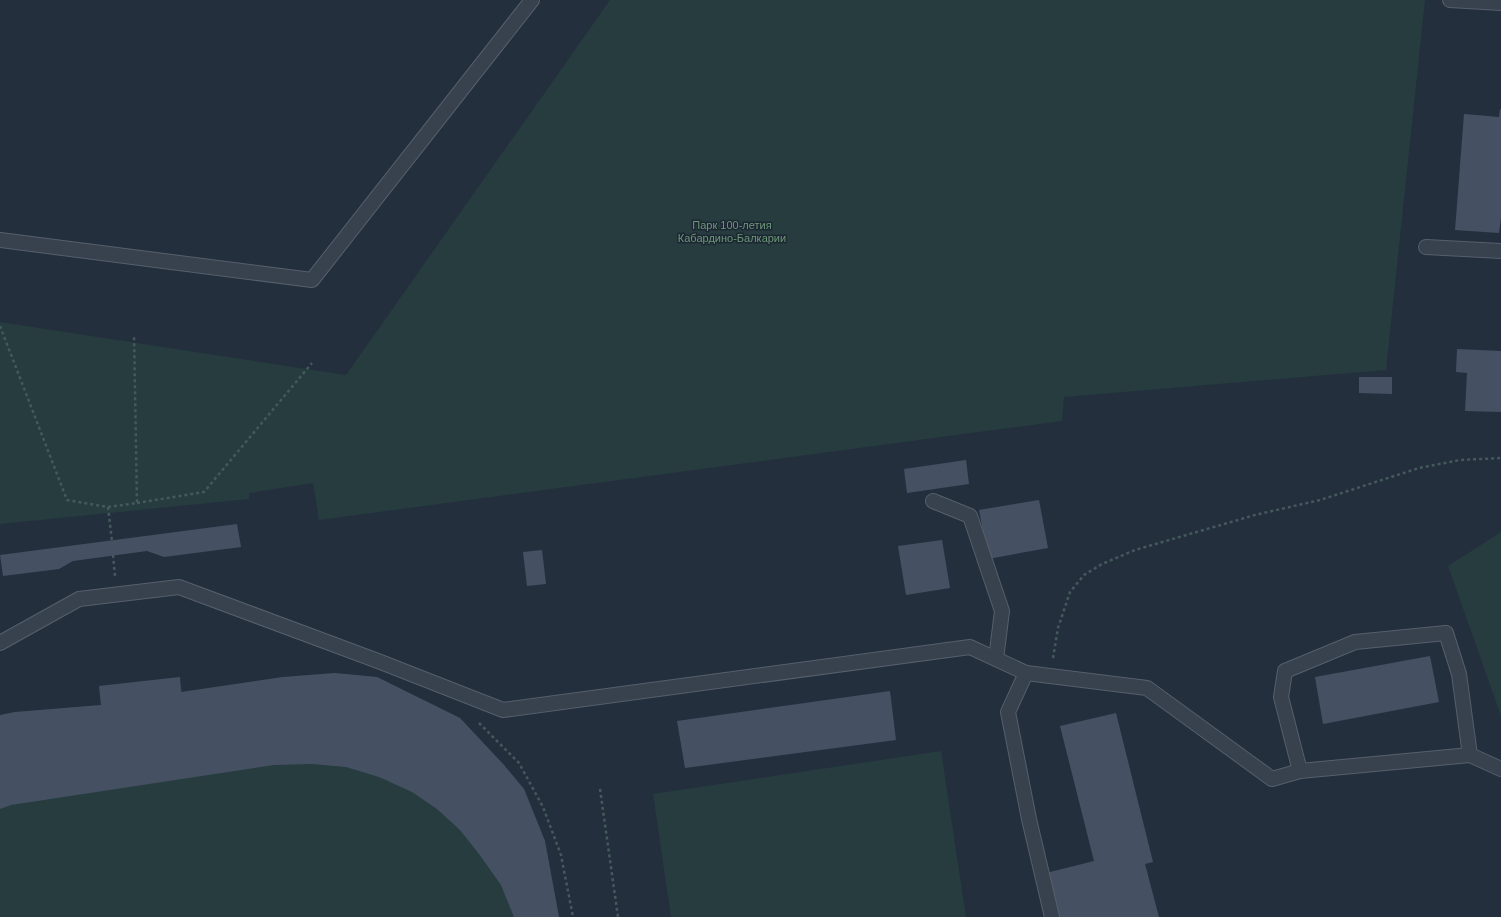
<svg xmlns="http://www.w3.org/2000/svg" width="1501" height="917" font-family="Helvetica,sans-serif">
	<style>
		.green { fill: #263c3f }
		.building { fill: #455162 }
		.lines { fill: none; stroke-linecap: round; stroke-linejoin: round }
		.service-casing { stroke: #565f6c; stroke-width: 16 }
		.path { stroke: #44595c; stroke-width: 2.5; stroke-dasharray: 3 3; stroke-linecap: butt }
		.service { stroke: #38414e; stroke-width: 14 }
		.labels { text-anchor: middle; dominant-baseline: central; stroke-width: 3; stroke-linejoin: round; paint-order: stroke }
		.park-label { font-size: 11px; fill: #6b9a76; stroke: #1d2633 }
	</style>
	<rect width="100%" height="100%" fill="#242f3e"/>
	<g class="green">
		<polygon points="610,0 1425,0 1386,370 1064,397 1062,421 319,520 313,483 249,493 249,499 0,524 0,322 346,375"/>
		<polygon points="1501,532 1501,716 1448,566"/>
		<polygon points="180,677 182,692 283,677 377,677 460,718 504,765 524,789 545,841 559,917 0,917 0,715 15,712 101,705 99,686"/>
		<polygon points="941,751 966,917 671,917 653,794"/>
	</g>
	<g class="building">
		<polygon points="1500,109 1501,109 1501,218 1499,233 1455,230 1464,114 1499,117"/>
		<polygon points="1457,349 1501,351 1501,412 1465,411 1467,373 1456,372"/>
		<polygon points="1359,377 1392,377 1392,394 1359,393"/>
		<polygon points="966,460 969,484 907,493 904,469"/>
		<polygon points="1039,500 1048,548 988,559 979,510"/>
		<polygon points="237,524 241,547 164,557 147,551 73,561 59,569 3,576 0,555"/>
		<polygon points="942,540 950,588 906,595 898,546"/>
		<polygon points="542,550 546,584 527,586 523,552"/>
		<polygon points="1430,656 1439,702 1323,724 1315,677"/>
		<polygon points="335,673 377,677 460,718 504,765 524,789 545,841 559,917 514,917 501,885 479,854 460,830 437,809 412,792 379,777 346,767 312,764 274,765 11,805 0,809 0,715 15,712 101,705 99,686 180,677 181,692 283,677"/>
		<polygon points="890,691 896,740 685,768 677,721"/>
		<polygon points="1116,713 1153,862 1145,864 1159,917 1056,917 1046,873 1094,861 1060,726"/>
	</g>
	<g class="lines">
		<defs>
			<g id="service">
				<polyline points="1450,0 1501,3"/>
				<polyline points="0,240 312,280 532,0"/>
				<polyline points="1426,247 1501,251"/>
				<polyline points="933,501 970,516 1002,611 996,659"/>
				<polyline points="0,643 79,599 179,587 378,661 503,710 970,647 1026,673 1008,712 1029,819 1052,917"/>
				<polyline points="1026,673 1147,688 1272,779 1300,771"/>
				<polyline points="1470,755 1459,674 1446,633 1355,642 1285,671 1281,697 1300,771 1470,755 1501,769"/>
			</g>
		</defs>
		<use href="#service" class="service-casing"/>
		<g class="path">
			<polyline points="0,326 67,500 108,507 137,503 134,335"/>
			<polyline points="137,503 204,492 312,363"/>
			<polyline points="108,507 112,541"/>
			<polyline points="113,555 115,576"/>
			<polyline points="1053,658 1058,628 1070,592 1084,575 1102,564 1135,550 1255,515 1320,500 1419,468 1460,460 1501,458"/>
			<polyline points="479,723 519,763 543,807 561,855 573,917"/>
			<polyline points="600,789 618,917"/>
		</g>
		<use href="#service" class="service"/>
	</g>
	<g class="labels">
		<g class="park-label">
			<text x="732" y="225">Парк 100-летия<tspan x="732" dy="13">Кабардино-Балкарии</tspan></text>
		</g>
	</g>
</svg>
